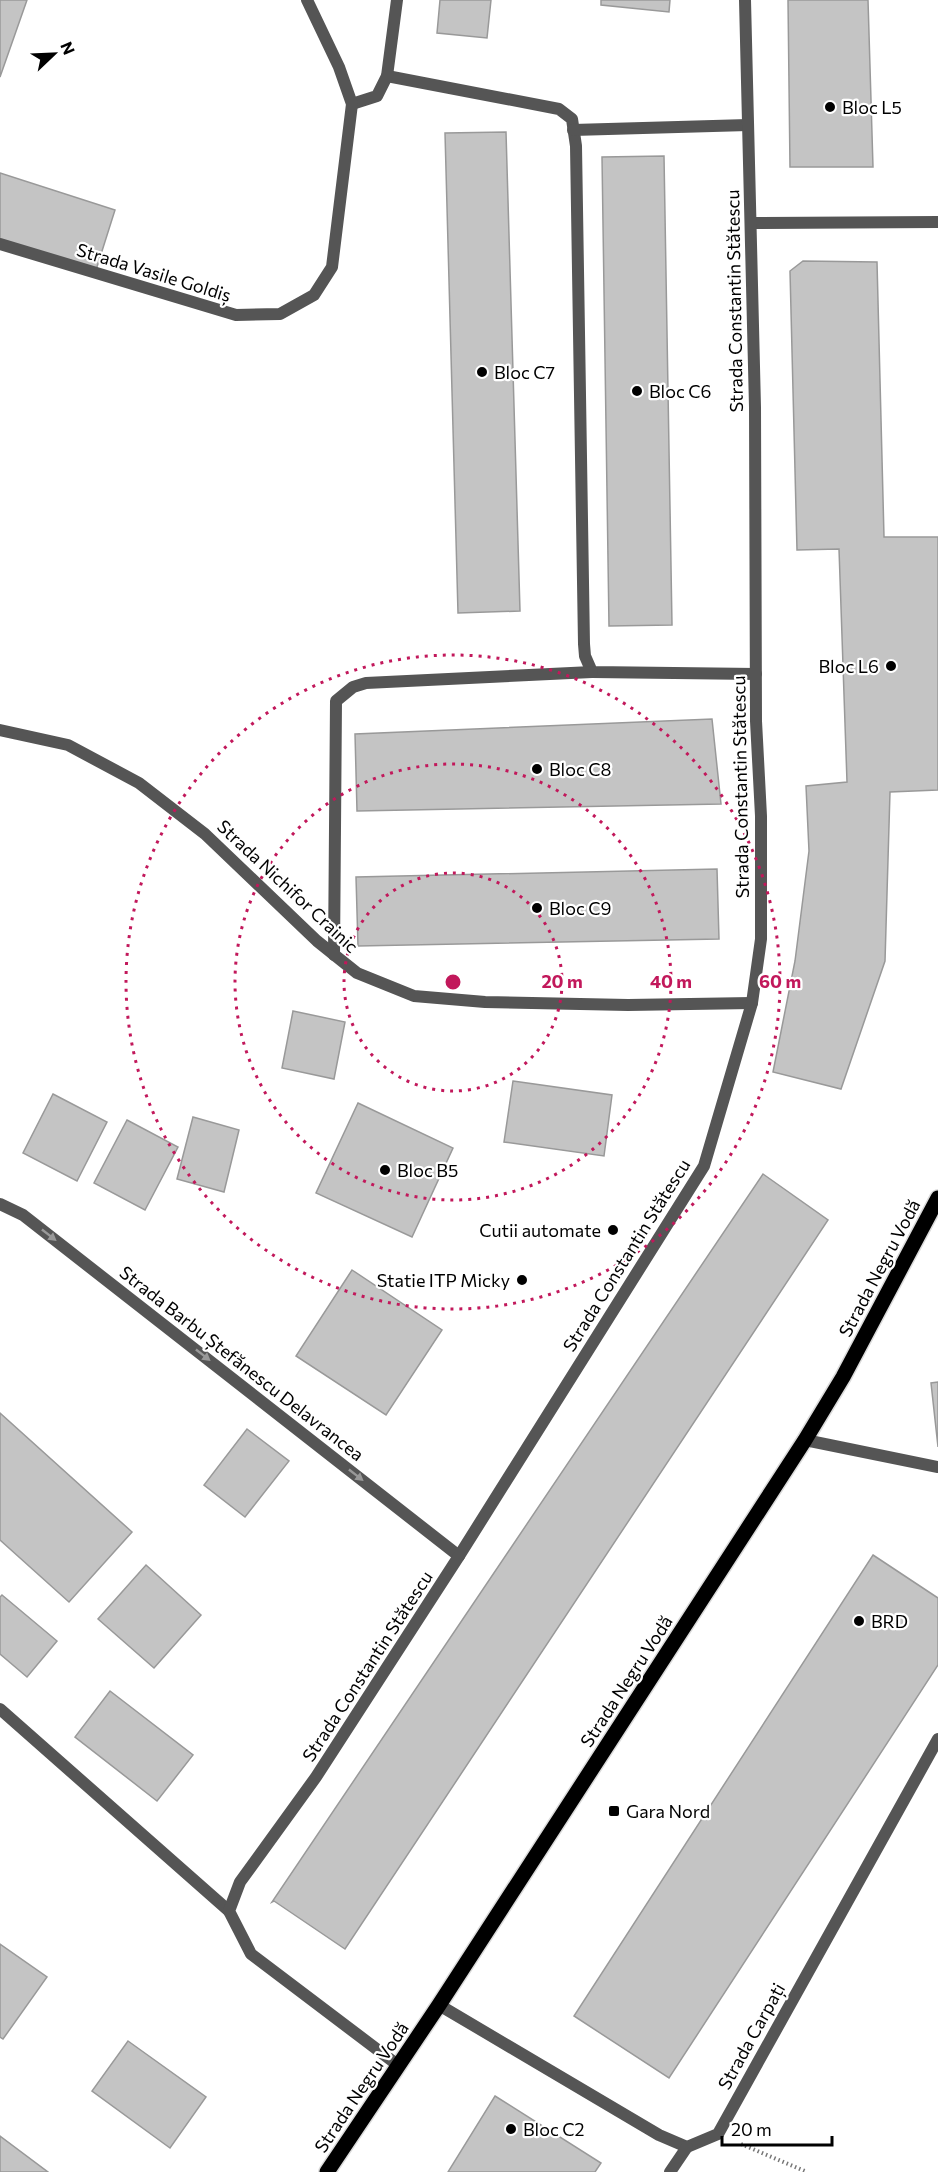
<svg xmlns="http://www.w3.org/2000/svg" width="938" height="2172" font-family="Commissioner,sans-serif">
	<style>
		.building { fill: #c4c4c4; stroke: #999; stroke-width: 1.5 }
		.lines { fill: none; stroke-linecap: round; stroke-linejoin: round }
		.primary-casing { stroke: #dbdbdb; stroke-width: 18 }
		.path { stroke: #777; stroke-width: 4; stroke-dasharray: 1.5 3; stroke-linecap: butt }
		.lane { stroke: #555; stroke-width: 12 }
		.street { stroke: #555; stroke-width: 12 }
		.primary { stroke: #000; stroke-width: 15 }
		.oneway { fill: #999 }
		.ring { fill: none; stroke: #c2185b; stroke-width: 3; stroke-dasharray: 3 6 }
		.poi-dot { fill: #000; stroke: #fff; stroke-width: 2 }
		.labels { text-anchor: middle; dominant-baseline: central; stroke-width: 4.5; stroke-linejoin: round; paint-order: stroke }
		.poi-label { font-size: 18px; fill: #000; stroke: #fff; text-anchor: start }
		.street-label { font-size: 18px; fill: #000; stroke: #fff }
		.centre { fill: #c2185b; stroke: #fff; stroke-width: 3 }
		.ring-label { font-size: 18px; text-anchor: middle; font-weight: bold; fill: #c2185b; stroke: #fff; stroke-width: 4.5; stroke-linejoin: round; paint-order: stroke }
	</style>
	<rect width="100%" height="100%" fill="#fff"/>
	<g class="building">
		<polygon points="0,0 27,0 0,77"/>
		<polygon points="440,0 491,0 487,38 437,33"/>
		<polygon points="601,0 670,0 669,12 601,5"/>
		<polygon points="788,0 868,0 873,167 790,167"/>
		<polygon points="506,132 520,611 458,613 445,133"/>
		<polygon points="664,156 672,625 609,626 602,157"/>
		<polygon points="0,173 115,210 96,270 0,239"/>
		<polygon points="803,261 877,262 884,537 938,537 938,790 890,792 885,961 841,1089 773,1072 795,961 809,851 806,786 847,782 839,549 797,550 790,271"/>
		<polygon points="712,719 721,804 357,811 355,734"/>
		<polygon points="717,869 719,939 358,946 356,877"/>
		<polygon points="293,1011 345,1022 334,1079 282,1068"/>
		<polygon points="513,1081 612,1095 604,1156 504,1142"/>
		<polygon points="53,1094 107,1122 77,1181 23,1153"/>
		<polygon points="358,1103 453,1148 412,1237 316,1193"/>
		<polygon points="193,1117 239,1130 224,1192 177,1179"/>
		<polygon points="127,1120 178,1147 145,1210 94,1183"/>
		<polygon points="763,1174 828,1220 345,1949 274,1901 272,1902"/>
		<polygon points="352,1270 442,1330 386,1415 296,1356"/>
		<polygon points="938,1382 938,1447 931,1383"/>
		<polygon points="0,1413 132,1532 69,1602 0,1540"/>
		<polygon points="247,1429 289,1461 245,1517 204,1485"/>
		<polygon points="873,1555 938,1598 938,1665 669,2078 574,2016"/>
		<polygon points="146,1565 201,1615 154,1668 98,1619"/>
		<polygon points="2,1595 57,1641 27,1677 0,1654 0,1597"/>
		<polygon points="110,1691 193,1755 157,1801 75,1737"/>
		<polygon points="0,1944 47,1977 3,2039 0,2037"/>
		<polygon points="128,2041 206,2097 170,2148 92,2091"/>
		<polygon points="495,2096 601,2163 595,2172 448,2172"/>
		<polygon points="0,2136 48,2172 0,2172"/>
	</g>
	<g class="lines">
		<defs>
			<polyline id="primary" points="327,2172 439,2005 805,1440 843,1377 938,1198"/>
		</defs>
		<use href="#primary" class="primary-casing"/>
		<polyline class="path" points="741,2144 807,2172"/>
		<g class="lane">
			<polyline points="387,76 559,109 572,119 576,146 584,644 585,656 592,672 756,674"/>
			<polyline points="573,130 748,125"/>
			<polyline points="334,955 336,701 353,687 366,683 592,672"/>
		</g>
		<g class="street">
			<polyline points="352,104 377,96 387,76 397,0"/>
			<polyline points="751,223 938,222"/>
			<polyline points="0,244 236,315 280,314 314,295 332,267 352,104 339,67 307,0"/>
			<polyline points="0,730 68,745 139,783 205,834 317,941 357,973 414,996 485,1002 628,1005 752,1003"/>
			<polyline points="0,1204 23,1215 459,1556"/>
			<polyline points="805,1440 938,1467"/>
			<polyline points="0,1709 229,1911"/>
			<polyline points="439,2005 659,2135 687,2147 718,2134 938,1739"/>
			<polyline points="399,2066 251,1954 229,1911 240,1882 316,1777 459,1556 704,1166 752,1003 761,939 761,816 756,721 755,407 745,0"/>
			<polyline points="670,2172 687,2147"/>
		</g>
		<use href="#primary" class="primary"/>
	</g>
	<defs><path id="oneway-solid" d="M-6-.8H1V-3.2L6.5 0L1 3.2V.8H-6Z" transform="scale(1.5)"/></defs>
	<g class="oneway">
		<use href="#oneway-solid" transform="translate(49 1235) rotate(38)"/>
		<use href="#oneway-solid" transform="translate(203 1355) rotate(38)"/>
		<use href="#oneway-solid" transform="translate(356 1475) rotate(38)"/>
	</g>
	<g class="ring">
		<circle cx="453" cy="982" r="109"/>
		<circle cx="453" cy="982" r="218"/>
		<circle cx="453" cy="982" r="327"/>
	</g>
	<g class="poi-dot">
		<circle cx="830" cy="107" r="6"/>
		<circle cx="482" cy="372" r="6"/>
		<circle cx="637" cy="391" r="6"/>
		<circle cx="891" cy="666" r="6"/>
		<circle cx="537" cy="769" r="6"/>
		<circle cx="537" cy="908" r="6"/>
		<circle cx="385" cy="1170" r="6"/>
		<circle cx="613" cy="1230" r="6"/>
		<circle cx="522" cy="1280" r="6"/>
		<circle cx="859" cy="1621" r="6"/>
		<rect x="608" y="1805" width="12" height="12" rx="3"/>
		<circle cx="511" cy="2129" r="6"/>
	</g>
	<g class="labels">
		<g class="poi-label">
			<text x="842" y="107">Bloc L5</text>
			<text x="494" y="372">Bloc C7</text>
			<text x="649" y="391">Bloc C6</text>
			<text x="879" y="666" text-anchor="end">Bloc L6</text>
			<text x="549" y="769">Bloc C8</text>
			<text x="549" y="908">Bloc C9</text>
			<text x="397" y="1170">Bloc B5</text>
			<text x="601" y="1230" text-anchor="end">Cutii automate</text>
			<text x="510" y="1280" text-anchor="end">Statie ITP Micky</text>
			<text x="871" y="1621">BRD</text>
			<text x="626" y="1811">Gara Nord</text>
			<text x="523" y="2129">Bloc C2</text>
		</g>
		<g class="street-label">
			<text transform="translate(154 272) rotate(17)">Strada Vasile Goldiș</text>
			<text transform="translate(734 301) rotate(-91)">Strada Constantin Stătescu</text>
			<text transform="translate(740 787) rotate(-91)">Strada Constantin Stătescu</text>
			<text transform="translate(288 886) rotate(43)">Strada Nichifor Crainic</text>
			<text transform="translate(626 1255) rotate(-58)">Strada Constantin Stătescu</text>
			<text transform="translate(879 1268) rotate(-62)">Strada Negru Vodă</text>
			<text transform="translate(242 1363) rotate(38)">Strada Barbu Ștefănescu Delavrancea</text>
			<text transform="translate(367 1666) rotate(-57)">Strada Constantin Stătescu</text>
			<text transform="translate(626 1681) rotate(-57)">Strada Negru Vodă</text>
			<text transform="translate(751 2036) rotate(-61)">Strada Carpați</text>
			<text transform="translate(361 2087) rotate(-56)">Strada Negru Vodă</text>
		</g>
	</g>
	<circle cx="453" cy="982" r="9" class="centre"/>
	<g class="ring-label">
		<text x="562" y="988">20 m</text>
		<text x="671" y="988">40 m</text>
		<text x="780" y="988">60 m</text>
	</g>
	<g transform="translate(54 54) rotate(67)" stroke="#ffffff" stroke-width="4.5" paint-order="stroke">
	<path d="M0-4.5L10 22L0 15L-10 22Z" fill="#000000"/>
	<text y="-9" font-size="16" font-weight="bold" text-anchor="middle" fill="#000000">N</text>
	</g>
	<path d="M722 2136v9h110v-9" fill="none" stroke="#000000" stroke-width="3"/>
	<text x="731" y="2136" font-size="18" fill="#000000" stroke="#ffffff" stroke-width="4.5" paint-order="stroke">20 m</text>
</svg>
